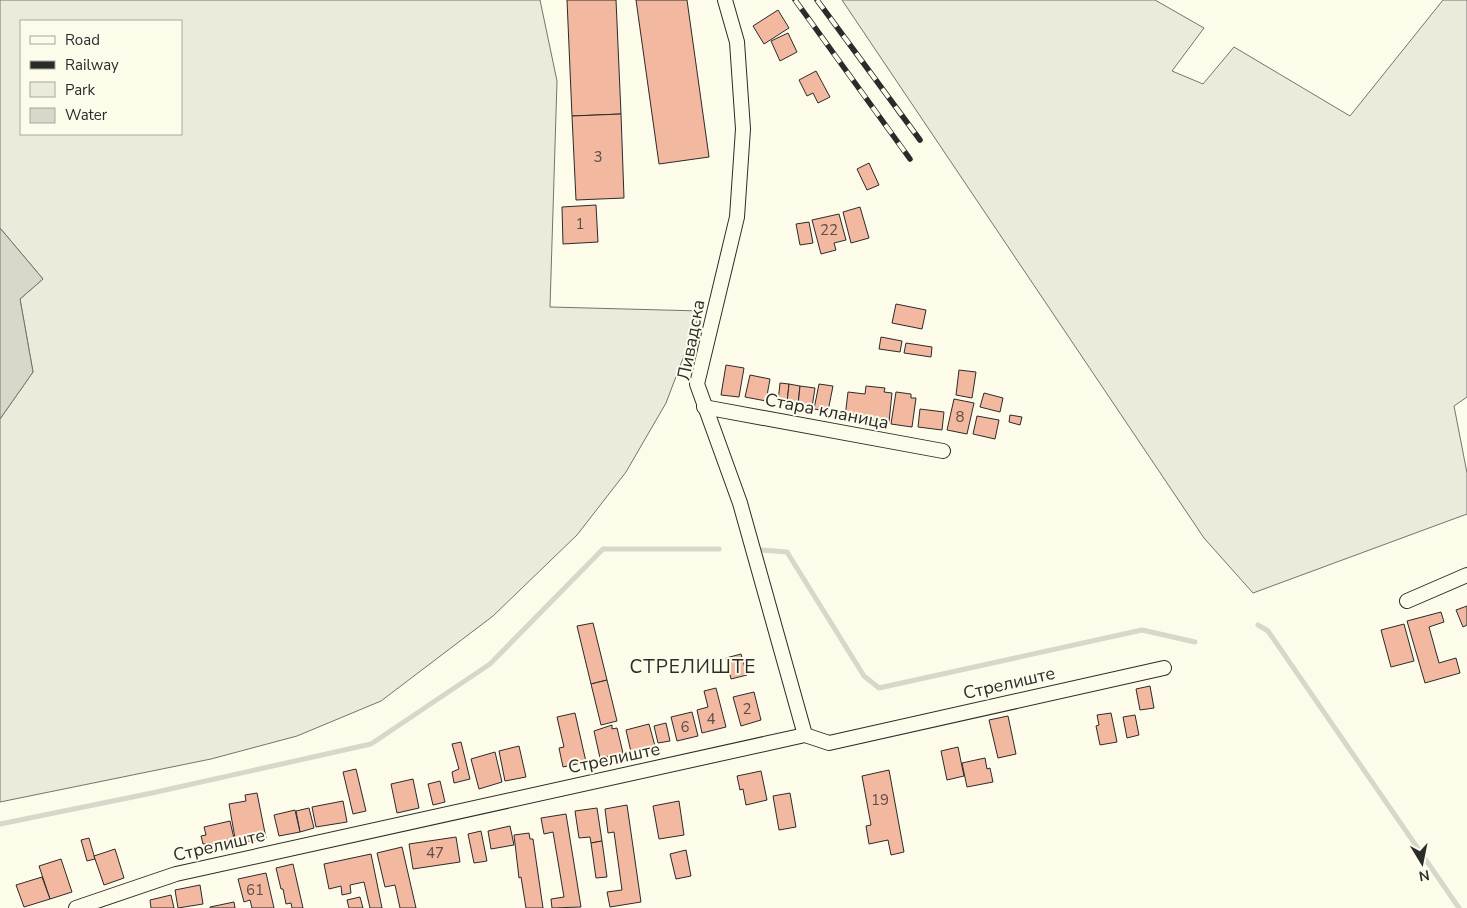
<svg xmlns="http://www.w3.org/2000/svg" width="1467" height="908" font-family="'Nunito Sans',sans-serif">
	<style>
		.green { fill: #ecebdb; stroke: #74746e; fill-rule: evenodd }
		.water { fill: #d8d7c9; stroke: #74746e }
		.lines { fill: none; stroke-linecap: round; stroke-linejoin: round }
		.stream { stroke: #d8d7c9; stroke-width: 5 }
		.building { fill: #f2b8a0; stroke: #2b2b2b }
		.street-casing { stroke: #2b2b2b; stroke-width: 16 }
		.street { stroke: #fdfbea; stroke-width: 14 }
		.rail-casing { stroke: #2b2b2b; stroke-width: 5.5 }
		.rail { stroke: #fdfbea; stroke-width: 4; stroke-dasharray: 11; stroke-linecap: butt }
		.labels { text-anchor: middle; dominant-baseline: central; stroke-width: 4; stroke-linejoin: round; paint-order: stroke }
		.number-label { font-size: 15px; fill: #5d4e48 }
		.street-label { font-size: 18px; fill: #2b2b2b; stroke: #fdfbea }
		.neighbourhood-label { font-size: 19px; letter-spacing: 1px; fill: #2b2b2b; stroke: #fdfbea }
	</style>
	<rect width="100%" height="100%" fill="#fdfbea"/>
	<g class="green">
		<path d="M 0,0 L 540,0 L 557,81 L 550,307 L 701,311 L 666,403 L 626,472 L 577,535 L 493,616 L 381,701 L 297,736 L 211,759 L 0,802 L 0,419 L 33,372 L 20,299 L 43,279 L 0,228 ZM 21,21 L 181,21 L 181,134 L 21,134 Z"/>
		<polygon points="842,0 1155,0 1204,28 1172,71 1203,84 1234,47 1350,116 1443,0 1467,0 1467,397 1454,406 1467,473 1467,514 1253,593 1204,538"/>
	</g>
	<polygon class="water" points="0,228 43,279 20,299 33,372 0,419"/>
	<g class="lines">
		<g class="stream">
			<polyline points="762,550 787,552 864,676 879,688 1142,630 1195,642"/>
			<polyline points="1258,625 1268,631 1459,908"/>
			<polyline points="0,824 152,793 371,744 490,664 603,549 719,549"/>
		</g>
	</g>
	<g class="building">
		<polygon points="567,0 616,0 621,114 572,116"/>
		<polygon points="636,0 687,0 709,157 659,164"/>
		<polygon points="778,10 789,28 764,44 753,26"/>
		<polygon points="788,33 797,52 780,61 771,41"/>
		<polygon points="816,71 830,97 818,103 813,93 807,96 799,80"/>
		<polygon points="621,114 624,198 576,200 572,116"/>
		<polygon points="869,163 879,185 867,190 857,169"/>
		<polygon points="596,205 598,242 563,244 562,207"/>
		<polygon points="860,207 869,238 851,243 843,212"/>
		<polygon points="839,214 846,240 834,243 836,250 821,254 812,220"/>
		<polygon points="809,222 813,243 800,245 796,224"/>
		<polygon points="896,304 926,310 922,329 892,323"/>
		<polygon points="881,337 902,341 900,352 879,349"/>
		<polygon points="906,343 932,347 931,357 904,353"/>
		<polygon points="726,365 744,368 739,397 721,395"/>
		<polygon points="959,370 976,372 972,398 956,395"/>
		<polygon points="750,375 770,379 766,401 745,397"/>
		<polygon points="780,383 789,384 787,403 778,402"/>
		<polygon points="789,384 800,386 798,404 787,403"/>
		<polygon points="819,384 833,386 828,411 814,409"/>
		<polygon points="800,386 815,388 812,407 798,405"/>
		<polygon points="866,386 885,388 884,392 892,393 889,422 845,417 848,392 865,394"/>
		<polygon points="896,392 911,394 911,398 916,398 912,427 891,424"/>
		<polygon points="984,393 1003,398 1000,412 980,407"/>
		<polygon points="954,399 974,403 967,434 947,430"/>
		<polygon points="920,409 944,412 942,430 918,427"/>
		<polygon points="1010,415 1022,417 1020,425 1009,422"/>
		<polygon points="977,416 999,420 995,439 973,434"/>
		<polygon points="1467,606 1467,625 1463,627 1456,610"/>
		<polygon points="1441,612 1444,622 1429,627 1439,663 1456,658 1460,673 1425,683 1407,621"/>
		<polygon points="593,623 607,680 591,684 577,626"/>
		<polygon points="1404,624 1414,661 1391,667 1381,630"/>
		<polygon points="741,654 747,675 731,679 726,658"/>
		<polygon points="607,680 617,721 601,725 591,684"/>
		<polygon points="1150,686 1154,708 1140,710 1136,689"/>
		<polygon points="716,688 726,727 702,733 697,710 708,707 704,691"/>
		<polygon points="754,692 761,720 741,726 733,697"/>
		<polygon points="692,712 698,736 677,741 671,717"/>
		<polygon points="575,713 586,762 563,767 559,748 564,747 557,717"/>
		<polygon points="1111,713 1117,742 1100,745 1096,726 1099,725 1097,715"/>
		<polygon points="1135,715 1139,735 1127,738 1123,717"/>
		<polygon points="1008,716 1016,754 998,758 989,720"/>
		<polygon points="666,723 670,741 658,743 654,726"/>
		<polygon points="649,724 655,746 631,752 626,730"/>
		<polygon points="612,725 612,729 617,728 623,753 600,758 594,731"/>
		<polygon points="461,742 470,779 454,783 452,772 459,769 452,744"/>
		<polygon points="519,746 526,777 505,781 499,751"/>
		<polygon points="958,747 964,776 947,780 941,751"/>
		<polygon points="495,752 502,782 479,789 471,759"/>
		<polygon points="985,758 987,769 990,768 993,782 967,787 962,763"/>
		<polygon points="356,769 366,811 353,814 343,772"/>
		<polygon points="889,770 904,852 891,855 888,840 869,844 866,826 871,825 862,776"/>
		<polygon points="761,771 767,800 746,805 743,789 740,790 737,776"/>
		<polygon points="413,779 419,808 397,813 391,784"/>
		<polygon points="440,781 445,802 433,805 428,784"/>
		<polygon points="257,793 266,838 236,844 229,804 246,801 245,795"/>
		<polygon points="790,793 796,827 779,830 773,796"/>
		<polygon points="343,801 347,822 316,827 312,807"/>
		<polygon points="679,801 684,835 659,839 653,806"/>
		<polygon points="627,805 641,902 610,907 607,892 622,890 614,832 608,833 605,809"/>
		<polygon points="309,808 314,828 300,832 296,811"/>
		<polygon points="597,808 602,841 591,843 590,837 579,838 575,811"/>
		<polygon points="295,810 300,832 279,836 274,815"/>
		<polygon points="566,814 581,907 552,908 551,899 564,897 553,832 544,834 541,818"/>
		<polygon points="230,821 235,843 212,848 210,843 203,844 201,836 206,835 204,827"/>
		<polygon points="510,826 514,845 491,849 488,831"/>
		<polygon points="481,831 487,861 474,863 468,834"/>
		<polygon points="529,833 530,839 533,839 543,908 526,908 521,877 519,878 514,835"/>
		<polygon points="456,837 460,862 413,869 409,844"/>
		<polygon points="89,838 95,859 87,861 81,840"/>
		<polygon points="602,841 607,877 596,878 591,843"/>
		<polygon points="402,847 416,908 400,908 395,885 385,887 377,853"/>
		<polygon points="115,849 124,878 104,885 94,856"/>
		<polygon points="686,850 691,876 676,879 670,854"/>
		<polygon points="371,854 382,908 370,908 364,882 350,885 351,893 342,895 341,886 329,889 324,864"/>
		<polygon points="61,859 72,892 50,899 39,866"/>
		<polygon points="293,864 303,908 292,908 291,903 286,904 283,889 281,889 276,868"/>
		<polygon points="266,873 274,908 252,908 250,900 244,902 238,879"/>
		<polygon points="42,877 50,899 24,907 16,885"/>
		<polygon points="200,885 203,904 178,908 175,890"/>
		<polygon points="171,895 174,908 151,908 150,900"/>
		<polygon points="360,897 363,908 349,908 347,900"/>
		<polygon points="234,902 235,908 210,908 210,907"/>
	</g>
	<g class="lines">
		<defs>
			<g id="street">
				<polyline points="725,0 737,42 743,129 737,217 697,384 740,503 805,735"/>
				<polyline points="704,407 943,451"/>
				<polyline points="1407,601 1467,575"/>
				<polyline points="76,908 176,874 805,735 829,743 1164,668"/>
			</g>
		</defs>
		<use href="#street" class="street-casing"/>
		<use href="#street" class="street"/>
		<defs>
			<g id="rail">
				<polyline points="795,0 910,159"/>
				<polyline points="817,0 920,140"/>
			</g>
		</defs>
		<use href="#rail" class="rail-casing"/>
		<use href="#rail" class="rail"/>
	</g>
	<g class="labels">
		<g class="number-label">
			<text x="598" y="157">3</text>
			<text x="580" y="224">1</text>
			<text x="829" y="230">22</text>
			<text x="960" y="417">8</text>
			<text x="747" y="709">2</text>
			<text x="711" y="719">4</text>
			<text x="685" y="727">6</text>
			<text x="880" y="800">19</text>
			<text x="435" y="853">47</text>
			<text x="255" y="890">61</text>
		</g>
		<g class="street-label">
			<text transform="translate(691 340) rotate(-79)">Ливадска</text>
			<text transform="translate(827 411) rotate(11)">Стара кланица</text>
			<text transform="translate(1009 683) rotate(-13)">Стрелиште</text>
			<text transform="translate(614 758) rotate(-12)">Стрелиште</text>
			<text transform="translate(219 845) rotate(-13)">Стрелиште</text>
		</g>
		<g class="neighbourhood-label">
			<text x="693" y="667">СТРЕЛИШТЕ</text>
		</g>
	</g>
	<rect x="20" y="20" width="162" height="115" fill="#fdfbea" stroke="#a9a89e"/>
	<rect x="30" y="36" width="25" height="8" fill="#fdfbea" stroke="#a9a89e"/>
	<text x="65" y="45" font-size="15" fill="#2b2b2b">Road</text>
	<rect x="30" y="61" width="25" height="8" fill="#2b2b2b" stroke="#a9a89e"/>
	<text x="65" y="70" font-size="15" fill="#2b2b2b">Railway</text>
	<rect x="30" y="82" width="25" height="15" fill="#ecebdb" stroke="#a9a89e"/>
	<text x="65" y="95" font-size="15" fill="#2b2b2b">Park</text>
	<rect x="30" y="108" width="25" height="15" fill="#d8d7c9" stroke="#a9a89e"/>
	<text x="65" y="120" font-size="15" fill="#2b2b2b">Water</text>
	<g transform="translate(1422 863) rotate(170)" stroke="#fdfbea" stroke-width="4" paint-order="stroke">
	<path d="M0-4L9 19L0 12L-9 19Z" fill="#2b2b2b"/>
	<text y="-8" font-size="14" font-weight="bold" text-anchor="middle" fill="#2b2b2b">N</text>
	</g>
</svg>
